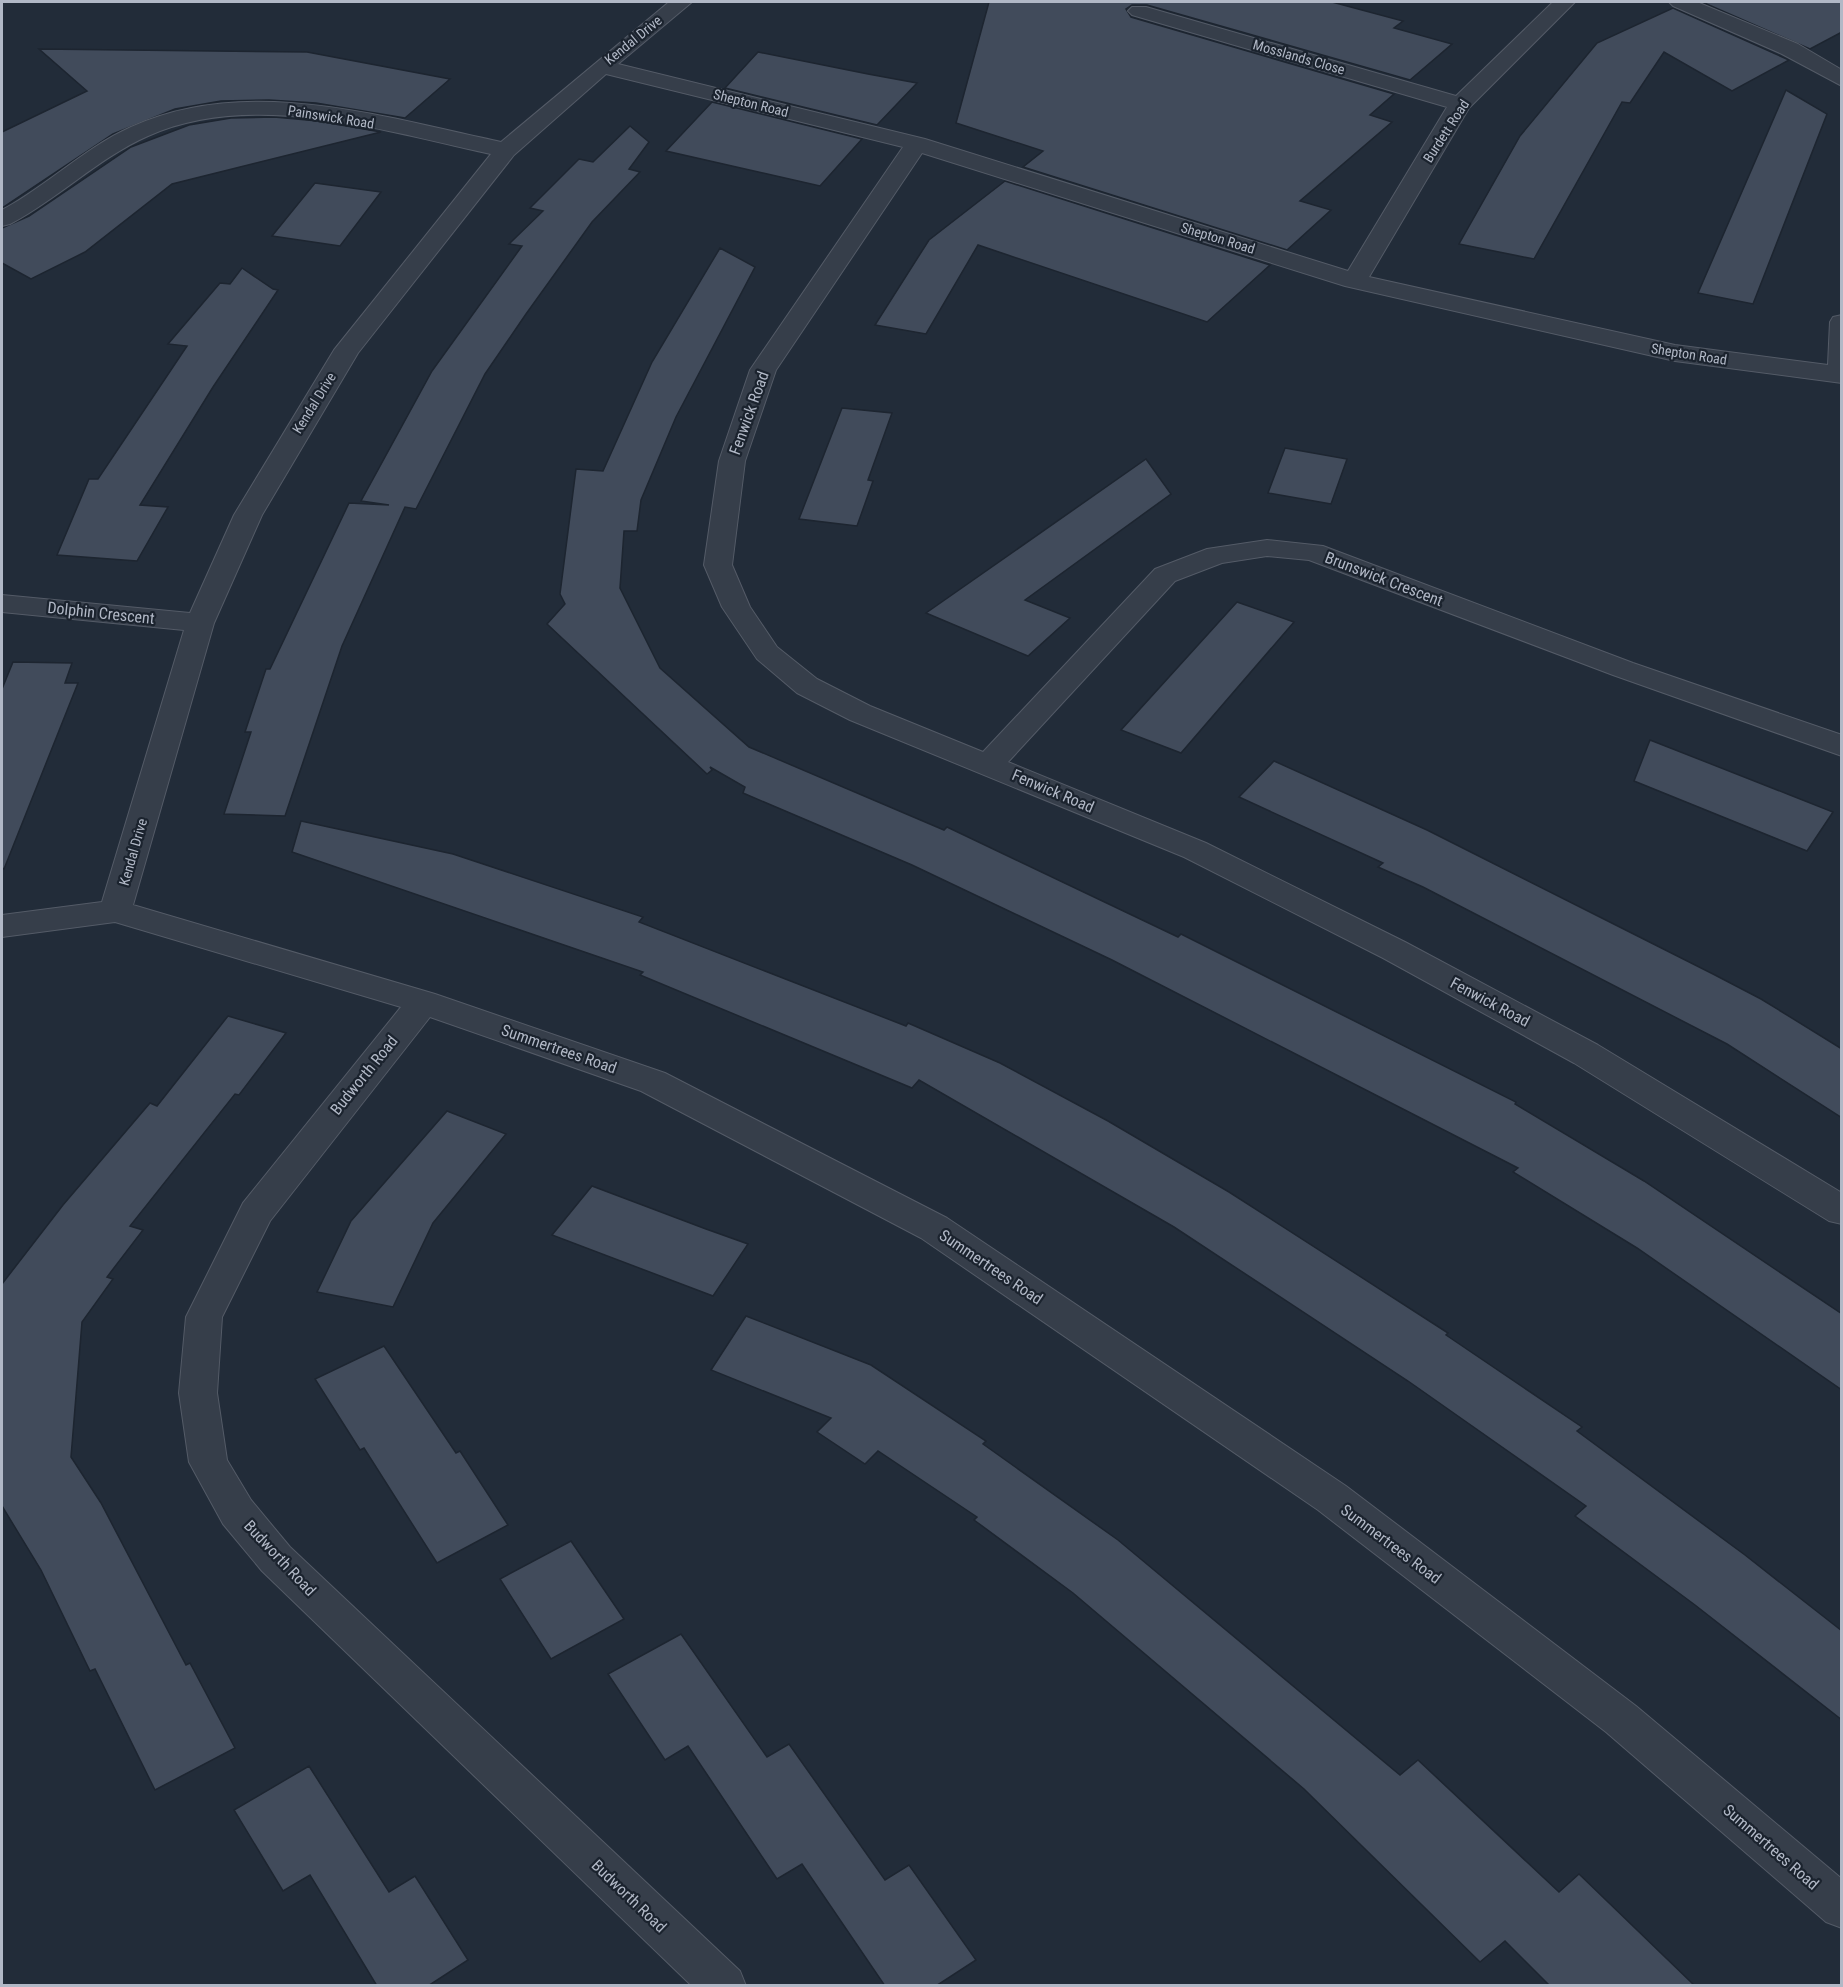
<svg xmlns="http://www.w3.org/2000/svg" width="1843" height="1987" font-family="'Roboto Condensed',sans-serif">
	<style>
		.building { fill: #414b5b; stroke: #1d2530; stroke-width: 1.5 }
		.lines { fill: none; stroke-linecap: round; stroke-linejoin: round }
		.minor-casing { stroke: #545b67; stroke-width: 2 }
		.minor { fill: #363e4a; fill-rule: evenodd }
		.labels { text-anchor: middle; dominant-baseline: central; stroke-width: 4.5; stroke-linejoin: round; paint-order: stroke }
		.far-street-label { font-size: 14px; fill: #b1b8c6; stroke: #1b232e }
		.street-label { font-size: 16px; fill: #b1b8c6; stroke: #1b232e }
	</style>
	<rect width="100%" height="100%" fill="#222c39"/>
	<g class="building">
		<polygon points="989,2 1332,2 1403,21 1394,28 1452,44 1410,80 1147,5 1132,5 1126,9 1131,17 1394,94 1370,115 1392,122 1300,201 1331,210 1287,250 1023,167 1043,151 956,123"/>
		<polygon points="1702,2 1842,2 1842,32 1810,49"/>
		<polygon points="1673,8 1789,60 1732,91 1664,52 1630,103 1622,102 1534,259 1459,244 1520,136 1597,43"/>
		<polygon points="39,49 307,52 450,79 405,118 316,103 269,100 221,101 175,109 113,134 2,208 2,132 87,91"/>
		<polygon points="758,52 868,74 917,83 877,125 725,88"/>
		<polygon points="1786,90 1827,114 1753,304 1698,293"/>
		<polygon points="712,102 862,139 820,186 666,151"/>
		<polygon points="274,117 318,121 381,132 172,184 85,252 31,279 2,263 2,228 29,216 131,147 189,125 231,118"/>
		<polygon points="630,126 649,142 629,169 640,172 592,222 526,314 485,374 416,509 405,507 342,646 285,816 224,814 251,732 245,732 266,669 270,669 349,503 389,505 361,501 432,371 522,246 509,244 543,211 530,208 579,159 593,162"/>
		<polygon points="1005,181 1270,265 1207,322 978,245 926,334 875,325 929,240"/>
		<polygon points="315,183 381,192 340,246 272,236"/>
		<polygon points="720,248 755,267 676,417 641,500 637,531 624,531 620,588 660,668 749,747 944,830 947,827 1178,937 1181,934 1516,1102 1515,1104 1644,1181 1842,1314 1842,1390 1637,1248 1513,1172 1518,1168 1112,960 912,865 743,793 745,787 710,767 712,770 707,774 547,624 565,604 560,594 576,469 603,471 652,362"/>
		<polygon points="242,268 273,289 278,290 213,387 140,505 168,507 137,561 57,555 89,479 98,479 187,346 168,344 220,283 230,284"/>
		<polygon points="842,408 892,413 868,480 873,481 857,526 799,519"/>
		<polygon points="1285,448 1347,459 1331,504 1268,493"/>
		<polygon points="1146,459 1171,494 1025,600 1070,618 1028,656 926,613"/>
		<polygon points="1237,602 1294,622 1181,753 1121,730"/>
		<polygon points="13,662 72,663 65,683 78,683 4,869 2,868 2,689"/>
		<polygon points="1650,740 1790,795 1833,812 1807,851 1634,781"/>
		<polygon points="1274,761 1427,830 1713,974 1761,999 1842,1049 1842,1118 1727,1044 1423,887 1378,867 1383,863 1239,797"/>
		<polygon points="301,821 453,854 643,917 639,922 906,1026 908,1023 1000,1063 1108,1121 1229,1192 1448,1333 1446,1335 1582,1427 1577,1431 1745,1555 1842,1631 1842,1720 1695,1605 1575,1516 1586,1506 1408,1381 1174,1227 919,1080 912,1088 640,975 643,972 292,852"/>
		<polygon points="228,1016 286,1033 239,1095 235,1094 130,1226 143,1230 107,1277 113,1279 82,1322 71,1457 101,1503 186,1665 190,1663 235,1748 155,1790 95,1669 90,1671 41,1570 2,1506 2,1284 63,1205 150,1103 157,1106"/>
		<polygon points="447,1111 506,1134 433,1223 393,1307 317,1292 351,1221"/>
		<polygon points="592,1186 706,1229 748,1244 713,1296 552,1235"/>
		<polygon points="746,1316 871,1365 986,1441 983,1444 1118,1540 1400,1775 1418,1760 1559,1892 1579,1874 1695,1986 1550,1986 1505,1941 1480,1962 1304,1789 1073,1593 974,1520 977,1517 878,1451 865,1464 817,1432 831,1418 711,1370"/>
		<polygon points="384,1346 456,1453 460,1451 508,1525 437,1563 364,1448 360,1450 315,1379"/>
		<polygon points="571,1541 624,1619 551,1659 500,1579"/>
		<polygon points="681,1634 767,1757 789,1744 885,1880 909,1865 976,1960 936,1986 885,1986 802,1864 777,1879 688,1746 665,1760 608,1674"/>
		<polygon points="309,1766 389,1892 415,1876 468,1960 428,1986 377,1986 310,1875 283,1891 234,1810"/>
	</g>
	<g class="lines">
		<defs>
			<g id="minor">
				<path d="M 669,2 L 692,2 L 618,64 L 925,139 L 1348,271 L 1447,107 L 1132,15 L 1128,11 L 1132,7 L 1146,7 L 1456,96 L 1553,2 L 1575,2 L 1469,108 L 1369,277 L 1675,345 L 1828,365 L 1830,322 L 1833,317 L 1842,315 L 1842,383 L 1675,361 L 1345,286 L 922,153 L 776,370 L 745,461 L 732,565 L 750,607 L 777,647 L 817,679 L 870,706 L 983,752 L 1155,569 L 1207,549 L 1267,540 L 1323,546 L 1633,663 L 1842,735 L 1842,756 L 1613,675 L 1309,560 L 1267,556 L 1222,563 L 1175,581 L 1008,762 L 1206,843 L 1405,942 L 1598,1045 L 1842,1193 L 1842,1224 L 1829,1221 L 1574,1063 L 1383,958 L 1184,857 L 850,720 L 797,693 L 757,659 L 722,607 L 704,565 L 719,461 L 750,370 L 903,147 L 606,74 L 514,155 L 358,353 L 262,515 L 214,623 L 133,905 L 435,994 L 665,1073 L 947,1218 L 1346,1486 L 1636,1706 L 1842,1879 L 1842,1928 L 1826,1922 L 1606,1732 L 1318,1510 L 921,1238 L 641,1091 L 430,1017 L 270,1221 L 222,1317 L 217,1393 L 227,1460 L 251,1500 L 290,1547 L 740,1971 L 746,1986 L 692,1986 L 262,1571 L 223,1524 L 189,1462 L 179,1393 L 186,1317 L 243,1203 L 401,1007 L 115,922 L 2,937 L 2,915 L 102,902 L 184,630 L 2,612 L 2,595 L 190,613 L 234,515 L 334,350 L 491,154 C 385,131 252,89 148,136 C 98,158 58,199 10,224 L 2,226 L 2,210 C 47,186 84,148 131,127 C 248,74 383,117 501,142 Z"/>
				<polygon points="1669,2 1697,2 1798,44 1842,70 1842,86 1782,54 1673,6"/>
			</g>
		</defs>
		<use href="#minor" class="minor-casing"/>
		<use href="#minor" class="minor"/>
	</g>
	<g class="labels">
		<g class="far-street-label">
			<text transform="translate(633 40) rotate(-39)">Kendal Drive</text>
			<text transform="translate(1299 57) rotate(16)">Mosslands Close</text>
			<text transform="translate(751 103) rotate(14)">Shepton Road</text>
			<text transform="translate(331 117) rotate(9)">Painswick Road</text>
			<text transform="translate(1446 131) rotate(-57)">Burdett Road</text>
			<text transform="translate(1218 238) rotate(17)">Shepton Road</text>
			<text transform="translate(1689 354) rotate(9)">Shepton Road</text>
			<text transform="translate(314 403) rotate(-58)">Kendal Drive</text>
			<text transform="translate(133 852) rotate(-74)">Kendal Drive</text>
		</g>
		<g class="street-label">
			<text transform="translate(749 413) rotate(-70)">Fenwick Road</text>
			<text transform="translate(1384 579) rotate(21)">Brunswick Crescent</text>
			<text transform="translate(101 613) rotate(6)">Dolphin Crescent</text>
			<text transform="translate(1053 791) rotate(23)">Fenwick Road</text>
			<text transform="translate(1490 1002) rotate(28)">Fenwick Road</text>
			<text transform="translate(559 1049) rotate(19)">Summertrees Road</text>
			<text transform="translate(364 1075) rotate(-51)">Budworth Road</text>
			<text transform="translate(991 1267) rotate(34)">Summertrees Road</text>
			<text transform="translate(1391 1544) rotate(37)">Summertrees Road</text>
			<text transform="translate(280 1558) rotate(47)">Budworth Road</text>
			<text transform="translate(1771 1847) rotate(41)">Summertrees Road</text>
			<text transform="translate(629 1896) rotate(44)">Budworth Road</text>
		</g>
	</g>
	<rect width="1843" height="1987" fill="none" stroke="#b1b8c6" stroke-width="6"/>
</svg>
